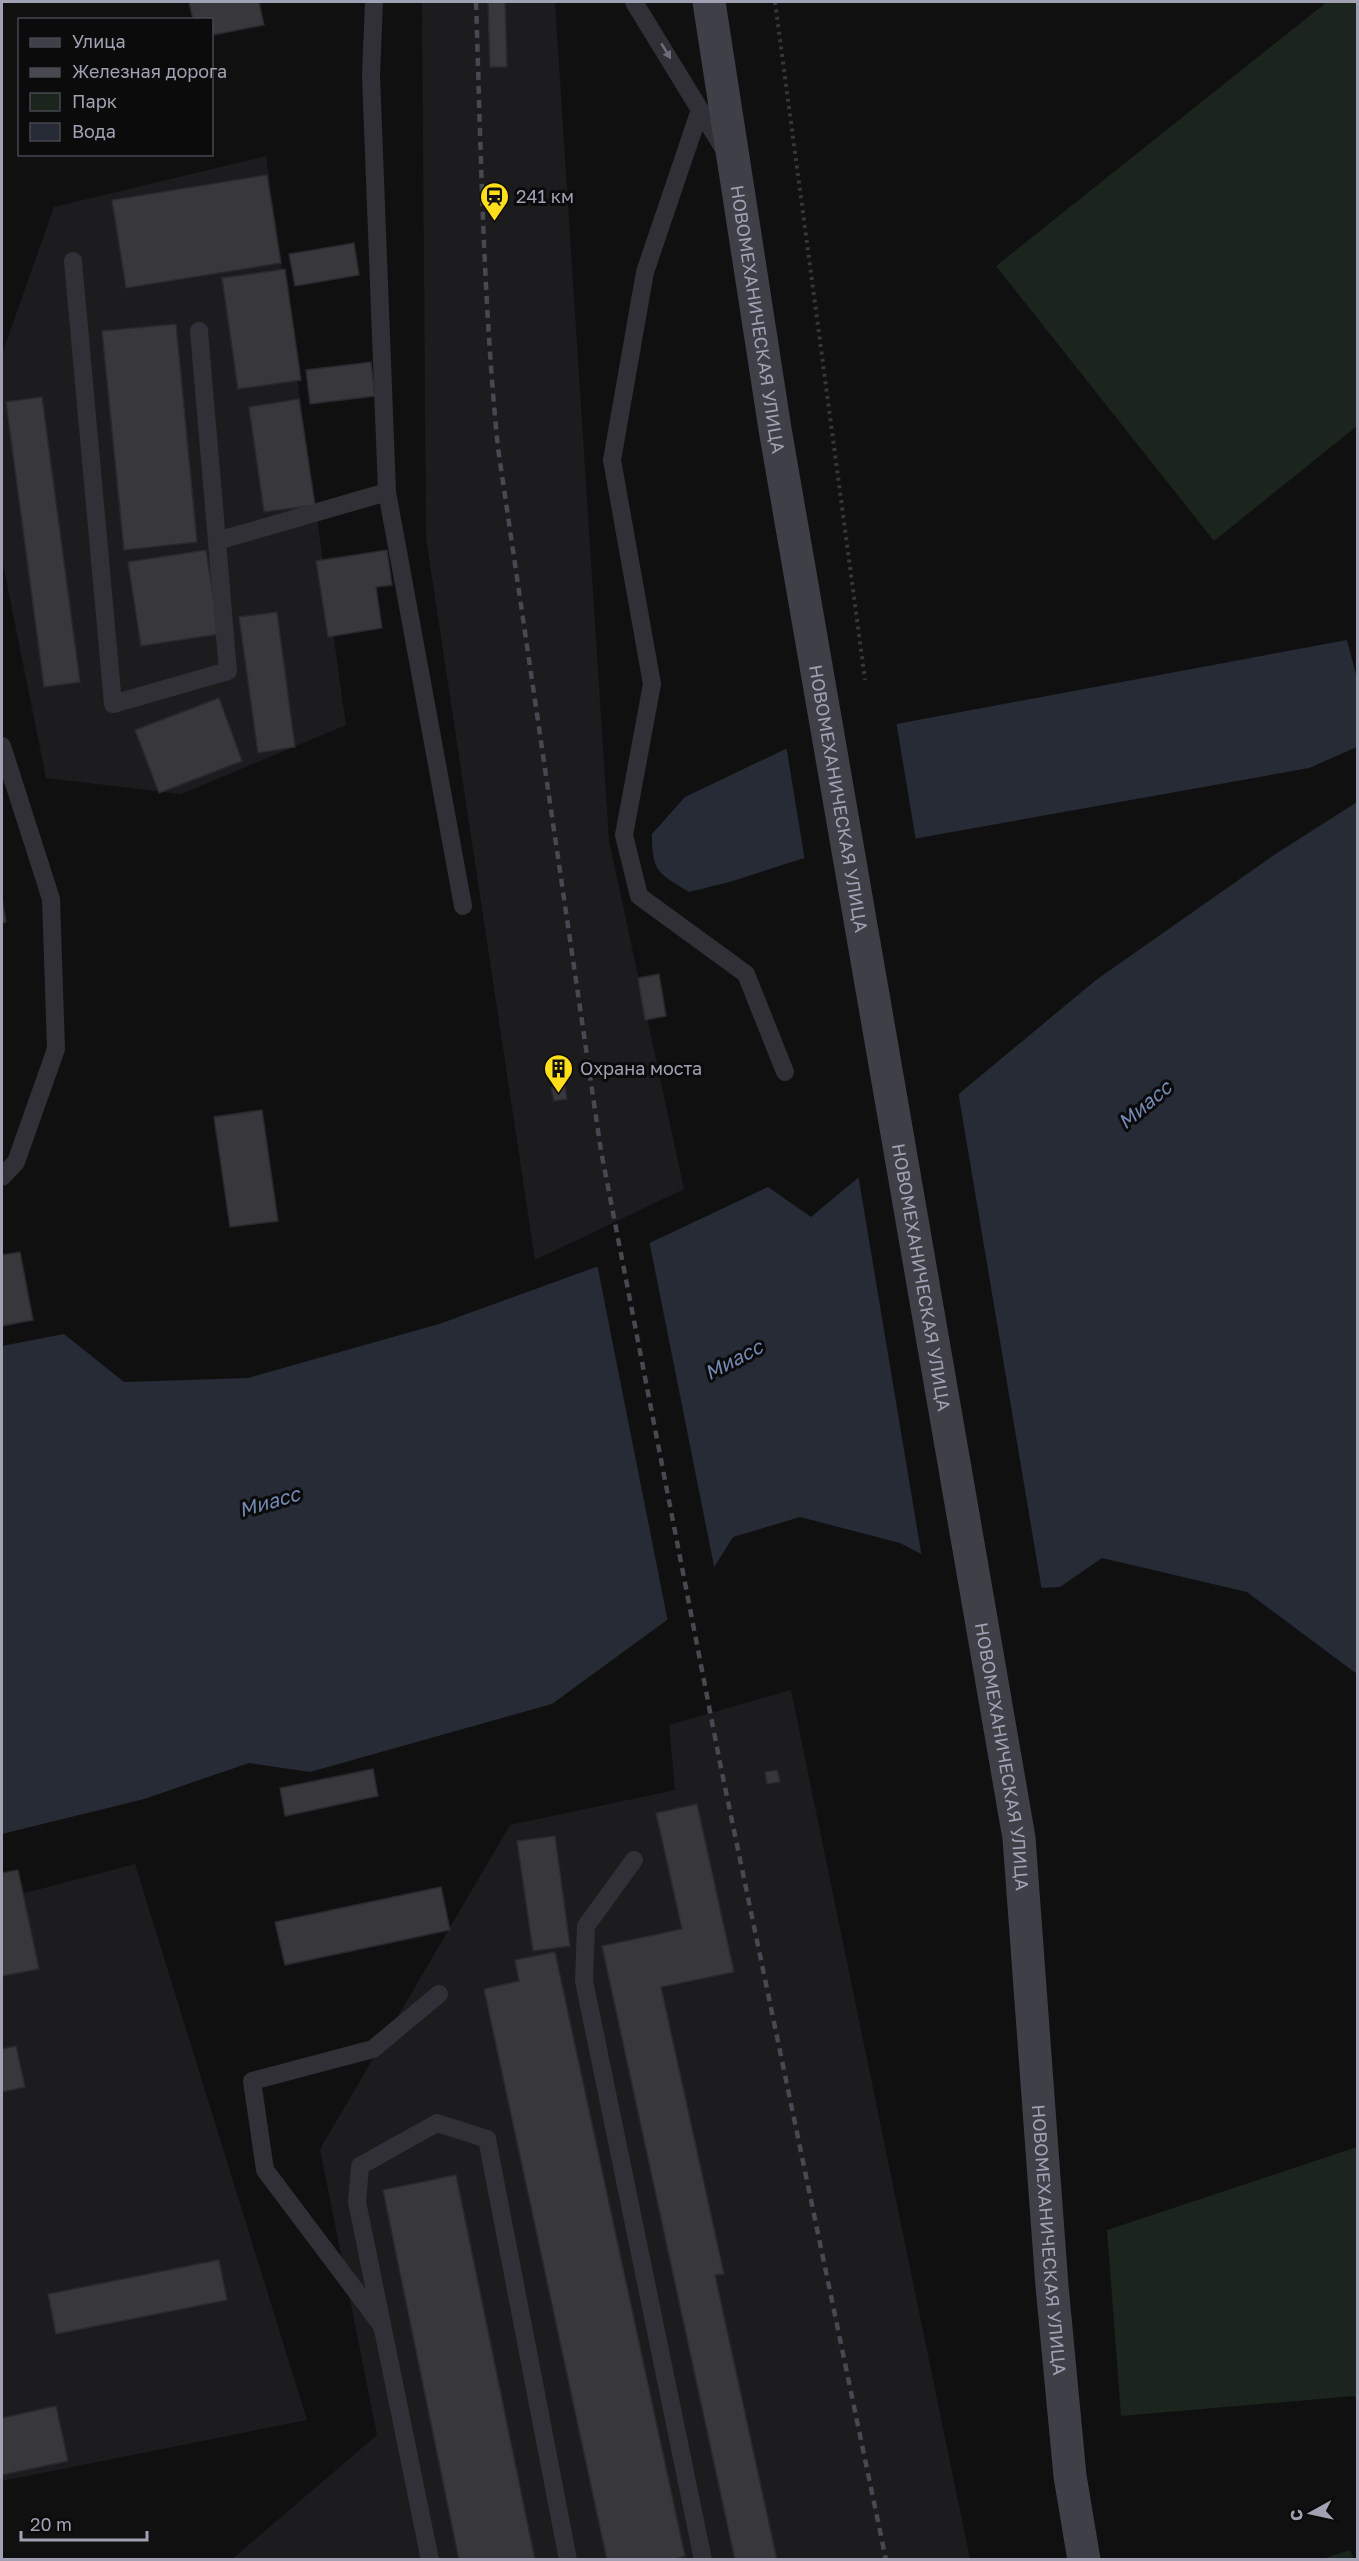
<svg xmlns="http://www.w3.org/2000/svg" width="1359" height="2561" font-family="'Golos Text',sans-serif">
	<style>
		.built { fill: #1c1c1e }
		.green { fill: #1c241e }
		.water { fill: #262b36 }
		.pier { fill: #101011 }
		.building { fill: #37373c; stroke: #2a2a2e; stroke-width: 1.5 }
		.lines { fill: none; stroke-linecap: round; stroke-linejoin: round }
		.path { stroke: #36373e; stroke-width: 4; stroke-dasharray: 3 4.5; stroke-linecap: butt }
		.service { stroke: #313037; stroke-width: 18 }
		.secondary { stroke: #3e3f47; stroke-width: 33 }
		.rail { stroke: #474850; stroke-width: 4.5; stroke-dasharray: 8 6; stroke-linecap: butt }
		.oneway { fill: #6e6f7b }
		.labels { text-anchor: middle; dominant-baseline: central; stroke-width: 6; stroke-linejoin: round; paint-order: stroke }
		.poi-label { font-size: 18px; fill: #a0a2b3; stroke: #0b0b0c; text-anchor: start }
		.street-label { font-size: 18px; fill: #a0a2b3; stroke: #0b0b0c }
		.water-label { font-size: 20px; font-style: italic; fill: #7388b2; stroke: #0b0b0c }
	</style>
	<rect width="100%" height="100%" fill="#101011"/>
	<g class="built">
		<polygon points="422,2 555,2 609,841 684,1189 535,1260 426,538"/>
		<polygon points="266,156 346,725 181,794 46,778 2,559 2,354 54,207"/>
		<polygon points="791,1690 970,2559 231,2560 377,2435 320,2149 510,1825 675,1790 669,1725"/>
		<polygon points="135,1864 307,2420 2,2481 2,1899"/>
	</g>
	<g class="green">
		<polygon points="1327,2 1357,2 1357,426 1214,541 996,266"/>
		<polygon points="1357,2147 1357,2401 1354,2396 1121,2416 1107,2230"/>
		<polygon points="1350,2550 1354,2559 1322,2559"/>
	</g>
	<g class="water">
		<path d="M 1347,640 L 1357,679 L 1357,747 L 1309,768 L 801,859 L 733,881 L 689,892 C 658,873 652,872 652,834 L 685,797 L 800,742 Z"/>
		<polygon points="1357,802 1357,1674 1247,1592 1102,1558 1060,1587 991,1590 900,1543 800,1517 733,1537 693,1601 552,1704 310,1772 249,1763 144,1799 2,1834 2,1346 64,1334 124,1382 248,1378 439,1324 607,1263 768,1187 811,1217 1096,980 1274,855"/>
	</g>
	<g class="pier">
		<polygon points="896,721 916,841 805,861 786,745 799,739"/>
		<polygon points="958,1091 1042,1591 991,1593 922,1558 858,1174"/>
		<polygon points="649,1240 715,1571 695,1603 668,1622 597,1264"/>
	</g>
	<g class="building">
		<polygon points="189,2 259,2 264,25 212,35 212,20 193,20"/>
		<polygon points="488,2 505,2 507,67 490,67"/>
		<polygon points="267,175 281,263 126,288 112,200"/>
		<polygon points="354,243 359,275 295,286 289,254"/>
		<polygon points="285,269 301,380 238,389 222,278"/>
		<polygon points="176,324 197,542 124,550 102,331"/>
		<polygon points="371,362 375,396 310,404 306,370"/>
		<polygon points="42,397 80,682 44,687 6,402"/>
		<polygon points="299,399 315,505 264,512 249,407"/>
		<polygon points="206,550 219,634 141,646 128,562"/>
		<polygon points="387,550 392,585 376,587 382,628 328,637 316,561"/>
		<polygon points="277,612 295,747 258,753 239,617"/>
		<polygon points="219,698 242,761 159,793 135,730"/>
		<polygon points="2,898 6,922 2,923"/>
		<polygon points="659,974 666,1016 645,1020 638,978"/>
		<polygon points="565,1085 567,1099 554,1101 551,1088"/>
		<polygon points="262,1110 278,1221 230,1227 214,1117"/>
		<polygon points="20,1252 33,1320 2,1326 2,1255"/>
		<polygon points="373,1769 378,1796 285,1816 280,1788"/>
		<polygon points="777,1770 780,1782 767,1784 765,1772"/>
		<polygon points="697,1804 734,1972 661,1987 724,2274 715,2275 777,2560 735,2560 602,1946 682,1929 656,1813"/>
		<polygon points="555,1836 570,1946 533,1951 517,1841"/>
		<polygon points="18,1870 39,1969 2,1976 2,1873"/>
		<polygon points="441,1887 450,1930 285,1965 275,1922"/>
		<polygon points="555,1952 685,2556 671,2560 607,2560 484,1989 519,1981 515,1960"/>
		<polygon points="16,2046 25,2087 2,2092 2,2049"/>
		<polygon points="456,2175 535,2560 459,2560 383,2190"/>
		<polygon points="219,2260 227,2300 56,2334 48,2294"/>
		<polygon points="56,2406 68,2461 2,2475 2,2418"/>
	</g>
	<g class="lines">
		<polyline class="path" points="775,2 865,680"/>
		<g class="service">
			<polyline points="374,2 371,75 387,492 463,906"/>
			<polyline points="634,2 724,149"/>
			<polyline points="700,110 645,272 612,460 652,684 624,835 639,896 746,974 785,1072"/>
			<polyline points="73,261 113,704 228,671 199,331"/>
			<polyline points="217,541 387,492"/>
			<polyline points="2,746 51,899 56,1049 16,1162 2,1177"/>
			<polyline points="634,1860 586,1926 584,1981 703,2560"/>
			<polyline points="380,2323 265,2170 252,2081 373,2049 439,1994"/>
			<polyline points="430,2560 357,2202 360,2166 437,2123 487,2139 568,2560"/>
		</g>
		<path class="secondary" id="s1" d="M 709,2 L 775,429 L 1019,1838 L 1052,2286 L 1070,2476 L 1084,2560"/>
		<path class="rail" d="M 476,2 C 481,150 483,300 498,448 L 601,1151 L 721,1768 L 886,2560"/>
	</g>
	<defs><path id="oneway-solid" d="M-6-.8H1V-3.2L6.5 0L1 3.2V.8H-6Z" transform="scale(1.5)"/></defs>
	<use class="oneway" href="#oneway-solid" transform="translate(666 51) rotate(59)"/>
	<defs>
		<symbol id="station-pin" viewBox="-11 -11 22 30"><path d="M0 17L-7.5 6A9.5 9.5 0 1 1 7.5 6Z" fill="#ffde1a" stroke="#0b0b0c"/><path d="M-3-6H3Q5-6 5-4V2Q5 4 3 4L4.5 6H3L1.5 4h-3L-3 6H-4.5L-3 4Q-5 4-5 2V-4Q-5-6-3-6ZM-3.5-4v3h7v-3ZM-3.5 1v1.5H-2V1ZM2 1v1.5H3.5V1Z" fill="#111"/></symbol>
		<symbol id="building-pin" viewBox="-11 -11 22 30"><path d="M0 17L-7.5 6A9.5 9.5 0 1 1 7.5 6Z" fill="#ffde1a" stroke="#0b0b0c"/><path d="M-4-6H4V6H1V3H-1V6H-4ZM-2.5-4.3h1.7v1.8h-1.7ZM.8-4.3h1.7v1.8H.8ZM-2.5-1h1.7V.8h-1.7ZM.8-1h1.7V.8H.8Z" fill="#111"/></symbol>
	</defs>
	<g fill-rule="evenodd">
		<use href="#station-pin" x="478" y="180" width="33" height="45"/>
		<use href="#building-pin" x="542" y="1052" width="33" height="45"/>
	</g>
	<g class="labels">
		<g class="poi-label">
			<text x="516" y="196">241 км</text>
			<text x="580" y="1068">Охрана моста</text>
		</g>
		<g class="street-label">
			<text stroke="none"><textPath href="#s1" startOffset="321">НОВОМЕХАНИЧЕСКАЯ УЛИЦА</textPath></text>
			<text stroke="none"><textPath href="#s1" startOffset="807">НОВОМЕХАНИЧЕСКАЯ УЛИЦА</textPath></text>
			<text stroke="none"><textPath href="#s1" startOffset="1293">НОВОМЕХАНИЧЕСКАЯ УЛИЦА</textPath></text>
			<text stroke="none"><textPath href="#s1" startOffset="1779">НОВОМЕХАНИЧЕСКАЯ УЛИЦА</textPath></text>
			<text stroke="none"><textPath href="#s1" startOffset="2265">НОВОМЕХАНИЧЕСКАЯ УЛИЦА</textPath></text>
		</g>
		<g class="water-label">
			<text transform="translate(1144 1104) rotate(-40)">Миасс</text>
			<text transform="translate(733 1359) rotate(-28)">Миасс</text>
			<text transform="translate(269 1501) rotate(-16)">Миасс</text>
		</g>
	</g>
	<rect width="1359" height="2561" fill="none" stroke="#a0a2b3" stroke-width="6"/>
	<rect x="18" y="18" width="195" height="138" fill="#0b0b0c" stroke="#47474f" stroke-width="1.5"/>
	<rect x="30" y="38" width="30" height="9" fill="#3e3f47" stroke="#47474f" stroke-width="1.5"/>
	<text x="72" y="48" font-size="18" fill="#a0a2b3">Улица</text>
	<rect x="30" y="68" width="30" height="9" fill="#474850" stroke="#47474f" stroke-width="1.5"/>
	<text x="72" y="78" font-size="18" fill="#a0a2b3">Железная дорога</text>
	<rect x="30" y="93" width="30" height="18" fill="#1c241e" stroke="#47474f" stroke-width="1.5"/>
	<text x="72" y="108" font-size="18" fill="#a0a2b3">Парк</text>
	<rect x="30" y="123" width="30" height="18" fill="#262b36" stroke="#47474f" stroke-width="1.5"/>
	<text x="72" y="138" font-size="18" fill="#a0a2b3">Вода</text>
	<g transform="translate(1311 2513) rotate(262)" stroke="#0b0b0c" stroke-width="4.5" paint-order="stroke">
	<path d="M0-4.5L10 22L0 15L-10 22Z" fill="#a0a2b3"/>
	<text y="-9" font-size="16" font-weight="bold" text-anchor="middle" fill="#a0a2b3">С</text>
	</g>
	<path d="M21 2531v9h126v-9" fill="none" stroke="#a0a2b3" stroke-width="3"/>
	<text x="30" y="2531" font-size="18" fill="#a0a2b3" stroke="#0b0b0c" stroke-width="4.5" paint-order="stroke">20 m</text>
</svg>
